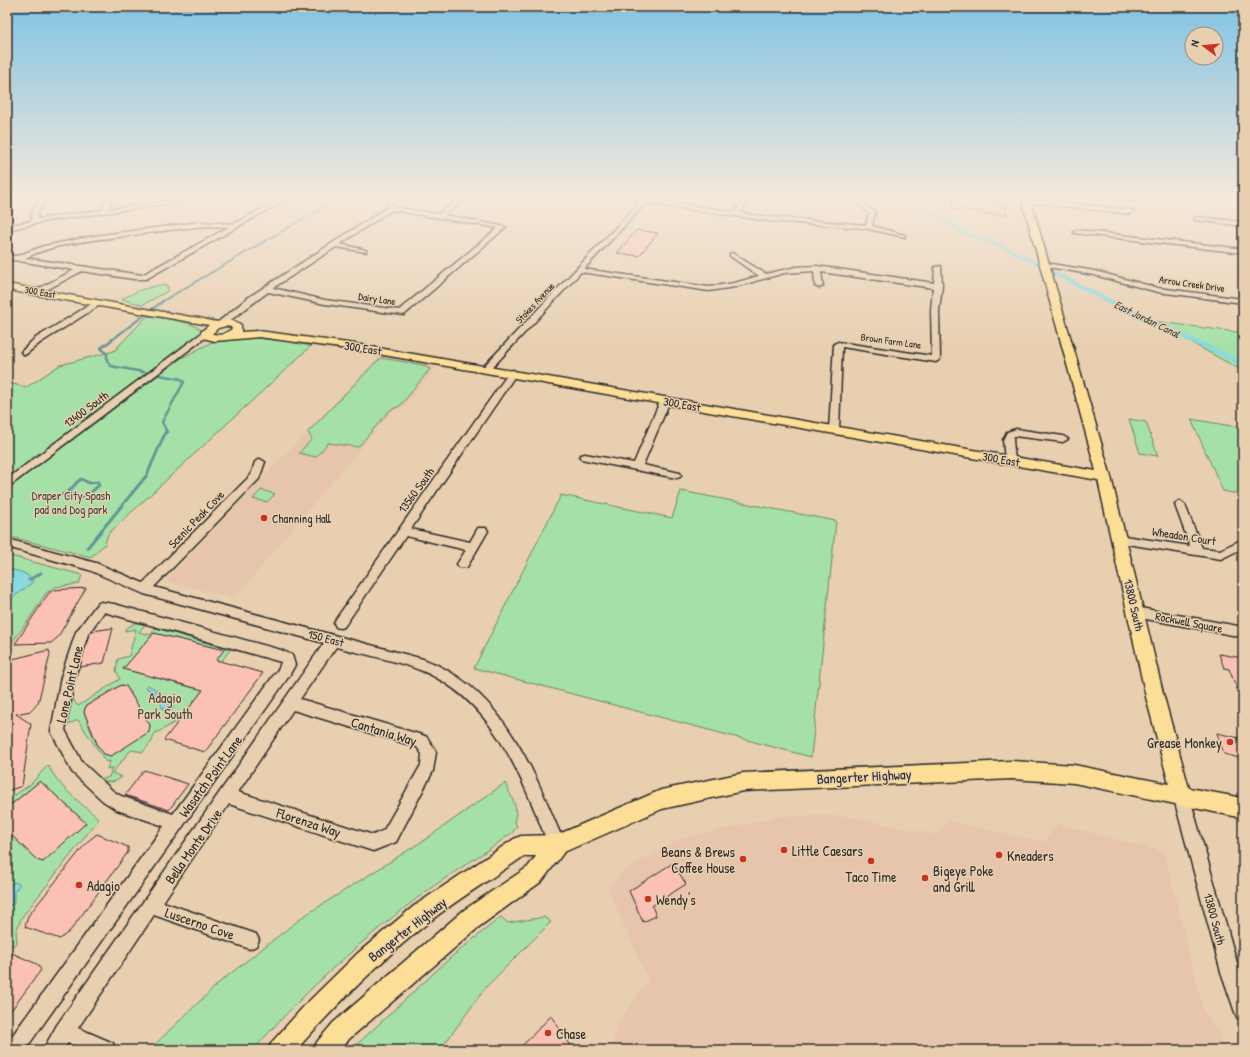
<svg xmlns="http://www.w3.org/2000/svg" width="1250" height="1057" font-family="'Patrick Hand',sans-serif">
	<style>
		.built { fill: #e6c5ac }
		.green { fill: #a5e1a7; stroke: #688669; fill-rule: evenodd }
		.water { fill: #88dade; stroke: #639496 }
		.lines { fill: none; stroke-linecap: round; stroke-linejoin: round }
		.stream-far2 { stroke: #639496; stroke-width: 2 }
		.stream-far1 { stroke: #639496; stroke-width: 2.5 }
		.stream { stroke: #639496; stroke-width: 3 }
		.canal { fill: #88dade; fill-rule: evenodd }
		.building { fill: #fbc1b4; stroke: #2b2b2b }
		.minor-casing { stroke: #2b2b2b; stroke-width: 3 }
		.major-casing { stroke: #2b2b2b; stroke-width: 3 }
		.minor { fill: #e8cfb0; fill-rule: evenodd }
		.major { fill: #fcde96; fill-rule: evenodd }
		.poi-dot { fill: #c8321e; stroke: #e8cfb0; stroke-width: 1.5 }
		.labels { text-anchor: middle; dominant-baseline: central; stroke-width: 3; stroke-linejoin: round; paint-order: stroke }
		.far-street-label { font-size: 10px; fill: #2b2b2b; stroke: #e8cfb0 }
		.far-water-label { font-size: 11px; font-style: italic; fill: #394546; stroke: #e8cfb0 }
		.street-label { font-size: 12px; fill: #2b2b2b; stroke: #e8cfb0 }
		.park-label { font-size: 12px; fill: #3d463e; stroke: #e8cfb0 }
		.poi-label { font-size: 12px; fill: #2b2b2b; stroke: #e8cfb0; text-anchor: start }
		.near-street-label { font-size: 14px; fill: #2b2b2b; stroke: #e8cfb0 }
		.near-park-label { font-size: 14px; fill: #3d463e; stroke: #e8cfb0 }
		.near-poi-label { font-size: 14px; fill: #2b2b2b; stroke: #e8cfb0; text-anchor: start }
	</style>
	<rect width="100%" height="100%" fill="#e8cfb0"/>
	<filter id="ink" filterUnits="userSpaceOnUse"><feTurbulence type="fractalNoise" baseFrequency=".025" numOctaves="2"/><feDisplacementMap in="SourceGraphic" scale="8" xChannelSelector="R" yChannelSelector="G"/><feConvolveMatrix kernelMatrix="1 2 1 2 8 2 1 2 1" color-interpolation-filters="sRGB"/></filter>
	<g filter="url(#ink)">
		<g class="built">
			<polygon points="379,356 434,365 436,367 403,407 391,412 235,598 165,581"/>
			<polygon points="782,816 846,816 937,835 948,821 1044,842 1058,824 1164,852 1204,1012 1220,1036 1223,1050 611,1050 618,1024 648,979 608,889 621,872 683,838"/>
		</g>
		<g class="green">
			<polygon points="160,285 168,286 168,291 142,305 122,299 140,290"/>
			<path d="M 147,316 C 160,318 194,321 202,331 L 200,336 L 7,479 L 7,383 L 27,387 L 60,365 L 114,351 Z"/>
			<polygon points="1152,321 1243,333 1243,371"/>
			<polygon points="242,337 286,341 311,346 108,534 105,544 91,557 7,536 7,489 180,359 212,342"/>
			<polygon points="382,358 423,365 430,369 400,406 390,410 358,447 328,443 316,457 299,453 312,439 308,432 378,360"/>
			<polygon points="1129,419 1146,422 1158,456 1140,453"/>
			<polygon points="1191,419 1243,428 1243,495 1223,491"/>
			<polygon points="261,490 275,494 267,502 253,499"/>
			<polygon points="681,491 836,521 811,757 474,668 561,495 672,518"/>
			<polygon points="7,555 82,575 79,584 56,587 46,593 28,621 7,649"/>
			<path d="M 135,623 L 145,624 L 139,632 L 150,635 L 156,628 L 230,650 C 207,678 191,720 155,733 L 152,741 L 143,752 L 131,750 L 112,773 L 122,777 C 114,783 109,783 100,780 L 109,777 L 112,768 L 107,769 L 110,761 L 106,762 L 78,720 L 64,726 L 73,699 L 78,706 L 120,679 L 116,670 L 118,659 L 129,656 L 136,629 L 125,631 L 125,629 ZM 154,633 L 223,650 L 194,688 L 123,669 ZM 121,685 L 126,686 L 150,726 L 111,756 C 95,752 90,726 84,712 L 86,706 Z"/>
			<path d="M 48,765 C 59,788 80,802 99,819 L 22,917 L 16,931 L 17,942 L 13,946 L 7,944 L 7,831 L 37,859 L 86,823 L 40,781 L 7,808 L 7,800 L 30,785 Z"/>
			<path d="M 505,783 C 510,795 520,808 514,821 L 517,826 L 513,832 C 486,853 456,870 428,890 C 364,937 305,991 253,1050 L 149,1050 L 221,981 L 304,916 L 426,839 Z"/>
			<polygon points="501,917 508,923 544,917 551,922 486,987 440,1050 351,1050 450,958"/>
		</g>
		<g class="water">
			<path d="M 7,570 C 17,570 28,572 33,582 L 7,602 Z"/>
			<path d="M 148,685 L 160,692 L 164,702 L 174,706 L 172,710 L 166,714 C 158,705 163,692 147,689 L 146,686 Z"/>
			<polygon points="13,882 20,884 14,892 14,903 7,907 7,890"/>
		</g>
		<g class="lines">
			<polyline class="stream-far2" points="161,302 337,199"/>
			<polyline class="stream-far1" points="163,301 101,348 107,354 107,361 111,366 181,379 184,382 162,422 167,432"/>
			<g class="stream">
				<path d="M 68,492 C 73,488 75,483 81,479 L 89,483 L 98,482"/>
				<polyline points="63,494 69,498 74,497"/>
				<path d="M 62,495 L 71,492 L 75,494 L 74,497 C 85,499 92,492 99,485"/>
				<polyline points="87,548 147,475 166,431"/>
				<polyline points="29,580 41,573"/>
			</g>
			<g class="canal">
				<polygon points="910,199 916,199 968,233 996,242 1042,264 1037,265 992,244 964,235"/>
				<polygon points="1051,271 1055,271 1141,314 1243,361 1243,366 1135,318 1051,273"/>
			</g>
		</g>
		<g class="building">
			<polygon points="952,199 995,202 995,204 1005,205 1007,215 986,214 985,212 953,209"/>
			<polygon points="637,230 658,233 639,256 617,253"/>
			<polygon points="86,588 58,637 51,643 15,644 48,594 53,590"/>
			<polygon points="113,628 104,663 80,667 89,635 92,631"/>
			<polygon points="154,633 224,650 216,660 263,673 205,752 164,740 203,690 123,669"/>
			<polygon points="49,650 50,655 38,703 31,711 16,714 31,724 22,786 7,791 7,668 13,659"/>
			<polygon points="1219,654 1243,658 1243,704 1229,669 1224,668"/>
			<polygon points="121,685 126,686 132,696 150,725 149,732 111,756 104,754 98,746 84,712 86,706"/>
			<polygon points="1217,733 1239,738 1243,747 1243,759 1224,754"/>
			<polygon points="144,770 188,784 169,810 125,795"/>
			<polygon points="40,781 86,823 43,862 37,860 7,831 7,808"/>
			<polygon points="97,834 128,847 128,852 70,931 60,939 25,927 28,916 87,842"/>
			<polygon points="673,863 686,884 652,906 656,916 643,922 629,891"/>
			<polygon points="7,951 37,964 41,970 7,1016"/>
			<polygon points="551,1016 574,1050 518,1050"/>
		</g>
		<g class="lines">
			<defs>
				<g id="minor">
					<polygon points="41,199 47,199 38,212 37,219 102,210 106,199 112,199 109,209 186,199 201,199 47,221 7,230 7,226 31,221 32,212"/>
					<path d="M 280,199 L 287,199 L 146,279 L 133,279 L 82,271 L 39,294 L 36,294 L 36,290 L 74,270 L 7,259 L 7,255 L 17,256 L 44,246 L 94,236 L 200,222 L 234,224 ZM 212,226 L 229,227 L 142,275 L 25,258 C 59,242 96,240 133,235 C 159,232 185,227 212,226 Z"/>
					<path d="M 460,199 L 466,199 L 445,215 L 506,227 L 404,315 L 325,304 L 268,292 L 224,325 L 217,323 L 249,297 L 388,207 L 387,203 L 391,203 L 393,207 L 438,214 ZM 392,210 L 498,228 L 399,310 L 325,300 L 273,288 L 336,247 L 366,252 L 366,250 L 340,244 Z"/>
					<polygon points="631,199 649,199 735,212 743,199 749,199 741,213 769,217 866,225 869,213 852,199 858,199 875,212 872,226 905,235 905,237 864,228 769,221 646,203 584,269 709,287 734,283 759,276 730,256 730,254 732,253 766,274 796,267 817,266 934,283 935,267 941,266 942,286 939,310 940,359 936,362 842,347 839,430 834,433 829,430 834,344 838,342 932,356 931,310 933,288 821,272 823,286 819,288 815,286 814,271 784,273 735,287 709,291 581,272 490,370 484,370 484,366 640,202"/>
					<polygon points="1027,199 1131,210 1134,212 1131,214 1025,202 1024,201"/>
					<polygon points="1125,199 1142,199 1143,200 1140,202"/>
					<polygon points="1197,217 1243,222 1243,226 1195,220 1194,219"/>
					<polygon points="1076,230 1243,249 1243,253 1074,233 1074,231"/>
					<polygon points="1045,263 1095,271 1158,288 1243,299 1243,303 1158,292 1094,275 1043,266 1041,265"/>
					<polygon points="96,301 103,303 40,343 25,355 21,352 34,339"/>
					<polygon points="203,332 209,332 210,334 7,488 7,479"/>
					<polygon points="513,370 517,373 411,529 470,542 478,528 486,528 488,531 467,567 459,567 457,564 466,550 406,536 344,627 340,628 336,627 334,623 336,619 510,371"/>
					<polygon points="665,398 670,401 643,465 680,473 681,475 680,477 676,478 581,459 580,457 581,455 585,454 634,463 660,401"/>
					<polygon points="1016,429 1063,436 1068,439 1063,442 1014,436 1013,440 1015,461 1010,464 1005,461 1003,440 1007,432"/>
					<path d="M 260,459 L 265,462 L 259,479 L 154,587 L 423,659 C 504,689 534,772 565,845 L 563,851 L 557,853 L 551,851 C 523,782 496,700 420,670 C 394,660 363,654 336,647 L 300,699 L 422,735 L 427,737 L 436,752 L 433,771 L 396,842 L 373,851 L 229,804 L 163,902 L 256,934 L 259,940 L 256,946 L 250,949 L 154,915 L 78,1028 L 113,1043 L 115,1050 L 84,1050 L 68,1043 L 63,1050 L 43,1050 L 57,1025 L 324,643 L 144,594 L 89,570 L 7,547 L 7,539 L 96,563 L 143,583 L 251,475 L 255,462 ZM 293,710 L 417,747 L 422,754 L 421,765 L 384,830 L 373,835 L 238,792 Z"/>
					<polygon points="1180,501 1185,505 1202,548 1220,550 1243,539 1243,548 1221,559 1114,542 1112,539 1114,536 1118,535 1190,546 1175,505"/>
					<path d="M 101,602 L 114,604 L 281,650 L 292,655 L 295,665 L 289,676 L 25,1050 L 7,1050 L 7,1043 L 164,826 L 117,810 L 103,801 L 72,772 L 51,731 L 61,677 L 76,632 L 97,604 ZM 104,612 L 281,662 L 279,668 L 173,814 L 121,796 L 113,791 L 82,762 L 65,730 L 75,677 L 88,634 Z"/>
					<polygon points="1135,607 1243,627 1243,637 1135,617 1131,616 1129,612 1131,608"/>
					<polygon points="1181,788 1186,790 1189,795 1243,984 1243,1021 1237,1018 1221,972 1173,795 1176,790"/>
				</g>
				<path id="major" d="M 1022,199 L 1030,199 L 1111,477 L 1164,697 L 1189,788 L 1243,798 L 1243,818 L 1074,783 L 1012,779 L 743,791 L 662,809 L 564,852 L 542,881 L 480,926 L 349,1039 L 341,1050 L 313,1050 L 317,1042 L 333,1023 L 464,910 L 528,867 L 536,856 L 524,856 C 493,878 459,898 429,922 C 381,960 337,1004 296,1050 L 268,1050 L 272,1042 L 306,1004 L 358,953 L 414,906 L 514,839 L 521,836 L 557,835 L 661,790 L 743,773 L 1012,761 L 1074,765 L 1169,784 L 1146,697 L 1098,480 L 355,350 L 259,337 L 215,341 L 203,338 L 201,332 L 209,325 L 7,290 L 7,284 L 191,317 C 201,317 210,322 220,322 C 227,321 235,319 241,325 L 241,332 L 259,331 L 355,344 L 1096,471 ZM 226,326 L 231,327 L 232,329 L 222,335 L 212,334 L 218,328 Z"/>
			</defs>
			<use href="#minor" class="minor-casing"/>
			<use href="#major" class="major-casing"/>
			<use href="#minor" class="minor"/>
			<use href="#major" class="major"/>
		</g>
	</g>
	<linearGradient id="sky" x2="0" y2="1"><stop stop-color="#81c3e4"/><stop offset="0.57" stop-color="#f5e9db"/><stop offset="1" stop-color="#f5e9db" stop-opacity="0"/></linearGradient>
	<rect width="1250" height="347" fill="url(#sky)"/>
	<g class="poi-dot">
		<circle cx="264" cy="518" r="4"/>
		<circle cx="1230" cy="742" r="4"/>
		<circle cx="784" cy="850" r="4"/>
		<circle cx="999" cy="855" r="4"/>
		<circle cx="743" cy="859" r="4"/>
		<circle cx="871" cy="861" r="4"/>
		<circle cx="925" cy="878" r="4"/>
		<circle cx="79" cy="885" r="4"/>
		<circle cx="648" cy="899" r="4"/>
		<circle cx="548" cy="1033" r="4"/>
	</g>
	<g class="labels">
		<g class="far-street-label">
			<text transform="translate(1192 284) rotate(8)">Arrow Creek Drive</text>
			<text transform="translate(40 292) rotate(10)">300 East</text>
			<text transform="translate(377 299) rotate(8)">Dairy Lane</text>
			<text transform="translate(535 303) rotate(-47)">Stokes Avenue</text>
			<text transform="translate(891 341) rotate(8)">Brown Farm Lane</text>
		</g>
		<g class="far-water-label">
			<text transform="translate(1147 319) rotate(26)">East Jordan Canal</text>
		</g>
		<g class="street-label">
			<text transform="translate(363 348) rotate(9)">300 East</text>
			<text transform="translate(682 404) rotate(10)">300 East</text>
			<text transform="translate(86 409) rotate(-37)">13400 South</text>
			<text transform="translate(1001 459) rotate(10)">300 East</text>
			<text transform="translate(416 490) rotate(-54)">13560 South</text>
			<text transform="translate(196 519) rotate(-46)">Scenic Peak Cove</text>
			<text transform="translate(1184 536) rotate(9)">Wheadon Court</text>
			<text transform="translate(1134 605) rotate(77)">13800 South</text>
			<text transform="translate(1189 622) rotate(11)">Rockwell Square</text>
			<text transform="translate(326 638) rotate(15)">150 East</text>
			<text transform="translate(1215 919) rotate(75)">13800 South</text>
		</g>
		<g class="park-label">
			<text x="71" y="495">Draper City Spash<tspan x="71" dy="14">pad and Dog park</tspan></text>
		</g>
		<g class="poi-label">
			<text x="272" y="518">Channing Hall</text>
		</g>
		<g class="near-street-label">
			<text transform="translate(69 684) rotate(-77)">Lone Point Lane</text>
			<text transform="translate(384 731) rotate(17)">Cantania Way</text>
			<text transform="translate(210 776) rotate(-54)">Wasatch Point Lane</text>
			<text transform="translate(864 776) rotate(-3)">Bangerter Highway</text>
			<text transform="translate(309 822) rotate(18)">Florenza Way</text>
			<text transform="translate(193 846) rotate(-55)">Bella Monte Drive</text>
			<text transform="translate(200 923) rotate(19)">Luscerno Cove</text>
			<text transform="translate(407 929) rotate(-38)">Bangerter Highway</text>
		</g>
		<g class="near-park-label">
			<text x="165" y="697">Adagio<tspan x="165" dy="16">Park South</tspan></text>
		</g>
		<g class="near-poi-label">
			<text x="1222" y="742" text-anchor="end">Grease Monkey</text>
			<text x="792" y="850">Little Caesars</text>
			<text x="735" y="851" text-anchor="end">Beans &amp; Brews<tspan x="735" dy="16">Coffee House</tspan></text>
			<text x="1007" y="855">Kneaders</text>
			<text x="933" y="870">Bigeye Poke<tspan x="933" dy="16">and Grill</tspan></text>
			<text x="871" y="876" text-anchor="middle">Taco Time</text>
			<text x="87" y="885">Adagio</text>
			<text x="656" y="899">Wendy's</text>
			<text x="556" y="1033">Chase</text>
		</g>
	</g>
	<rect width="1250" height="1057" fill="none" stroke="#e8cfb0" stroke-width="24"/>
	<rect x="12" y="12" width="1226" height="1033" fill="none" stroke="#2b2b2b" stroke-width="1.5" filter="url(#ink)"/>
	<g transform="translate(1204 46) rotate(286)"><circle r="19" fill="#e8cfb0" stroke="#9c8d7b"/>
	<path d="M0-3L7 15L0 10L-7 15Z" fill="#c8321e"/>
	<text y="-6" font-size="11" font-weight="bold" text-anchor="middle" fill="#2b2b2b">N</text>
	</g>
</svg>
